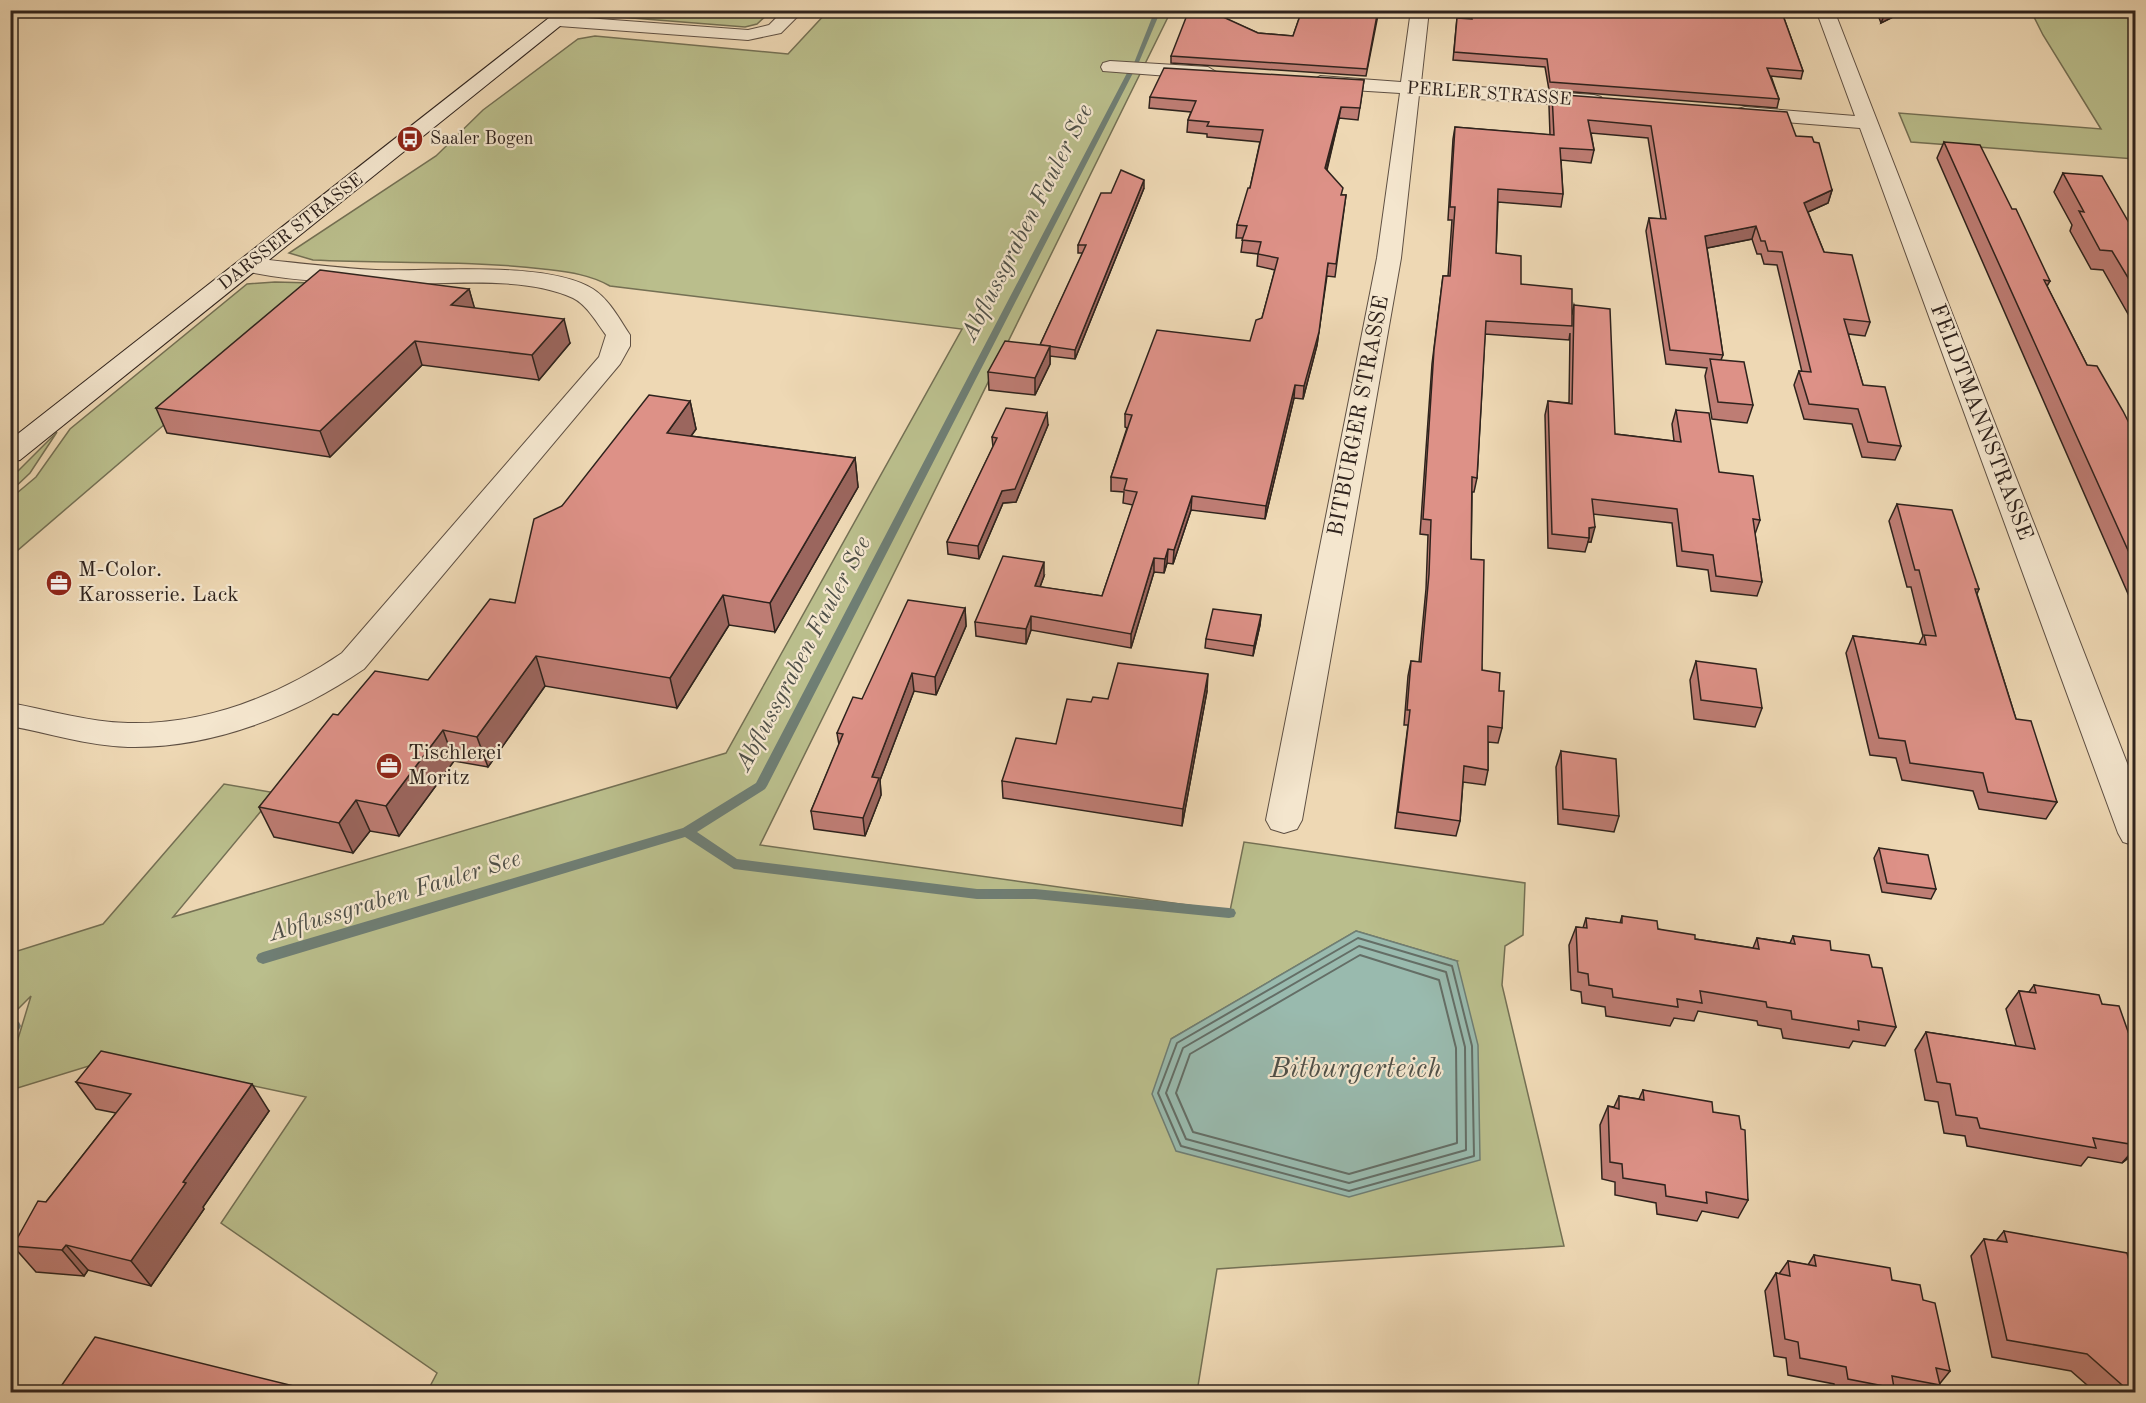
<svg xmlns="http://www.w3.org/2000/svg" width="2146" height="1403" font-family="'Old Standard TT',serif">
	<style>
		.green { fill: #babe8c; stroke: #747054; stroke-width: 1.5; fill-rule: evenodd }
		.water { fill: #99baae; stroke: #6f7e74; stroke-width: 1.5 }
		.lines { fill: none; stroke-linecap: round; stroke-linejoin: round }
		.shore { stroke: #646e66; stroke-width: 2 }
		.stream { fill: #6f7e74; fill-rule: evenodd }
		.minor-casing { stroke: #5f5043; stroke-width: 2 }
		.secondary-casing { stroke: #2f231d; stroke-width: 2 }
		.minor { fill: #f4e6ce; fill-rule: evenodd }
		.secondary { fill: #f4e6ce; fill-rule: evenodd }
		.wall { fill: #be7d74; stroke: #2f231d; stroke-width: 1.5 }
		.shaded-wall { fill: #9b665e; stroke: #2f231d; stroke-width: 1.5 }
		.building { fill: #dd9187; stroke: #2f231d; stroke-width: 1.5 }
		.labels { text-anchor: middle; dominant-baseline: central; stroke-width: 4.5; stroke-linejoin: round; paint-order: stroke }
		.far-street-label { font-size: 18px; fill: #2f231d; stroke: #f4e6ce }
		.far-poi-label { font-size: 18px; fill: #2f231d; stroke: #f4e6ce; text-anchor: start }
		.street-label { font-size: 22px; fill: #2f231d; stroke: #f4e6ce }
		.poi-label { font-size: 22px; fill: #2f231d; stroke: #f4e6ce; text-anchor: start }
		.water-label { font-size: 24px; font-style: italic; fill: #4f5048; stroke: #f4e6ce }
		.near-water-label { font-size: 28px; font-style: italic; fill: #4f5048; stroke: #f4e6ce }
	</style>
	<rect width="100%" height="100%" fill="#eed8b4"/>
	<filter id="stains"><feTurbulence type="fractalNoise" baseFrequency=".00333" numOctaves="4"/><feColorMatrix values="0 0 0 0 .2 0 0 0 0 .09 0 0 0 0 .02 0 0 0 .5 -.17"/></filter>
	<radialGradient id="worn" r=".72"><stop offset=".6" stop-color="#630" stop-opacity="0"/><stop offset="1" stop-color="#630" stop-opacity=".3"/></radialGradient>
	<g class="green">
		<polygon points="597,11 597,10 771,11 757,24 745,27 607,16"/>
		<path d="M 828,11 L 1171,11 L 760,845 L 1230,911 L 1244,842 L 1525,883 L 1523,935 L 1505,946 L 1502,985 L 1564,1246 L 1217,1269 L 1197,1392 L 427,1392 L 437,1373 L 221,1223 L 306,1097 L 118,1057 L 11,1090 L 11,1053 L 14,1052 L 31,996 L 11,1016 L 11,953 L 103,924 L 224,784 L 276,793 L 173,917 L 726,753 L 962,329 L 610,286 C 589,274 567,272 543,269 C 467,260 389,264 313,260 L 289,253 L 436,156 L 483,110 L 578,39 L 595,36 L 788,54 ZM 1356,931 L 1457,961 L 1171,1039 Z"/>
		<polygon points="2031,11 2135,11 2135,159 1911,142 1899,113 2101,129 2043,35"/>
		<polygon points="275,282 313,283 221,376 11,556 11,498 36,477 70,429 247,284"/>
		<polygon points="57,432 30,473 11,491 11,478"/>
	</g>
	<polygon class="water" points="1356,931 1457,961 1478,1045 1480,1160 1349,1197 1176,1151 1152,1094 1171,1039"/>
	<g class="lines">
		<g class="shore">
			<polygon points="1358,938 1452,966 1472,1046 1474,1156 1349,1191 1181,1146 1158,1093 1177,1043"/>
			<polygon points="1359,946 1446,972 1465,1047 1466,1150 1349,1183 1186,1139 1166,1093 1183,1048"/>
			<polygon points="1360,955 1439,980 1456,1048 1457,1143 1349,1174 1193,1132 1176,1093 1190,1054"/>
		</g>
		<g class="stream">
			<polygon points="1155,10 1161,10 1139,62 1134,63"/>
			<polygon points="1130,71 1133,73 767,786 765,789 697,832 737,859 977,889 1035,889 1229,908 1234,909 1236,913 1234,917 1229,918 1035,899 977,899 734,869 685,837 263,964 258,962 256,958 258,954 263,952 683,828 756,783 1127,73"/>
			<polygon points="14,1020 19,1022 21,1026 19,1030 10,1033 10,1021"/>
		</g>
		<defs>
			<g id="minor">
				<polygon points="784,10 804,10 781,33 748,40 559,26 550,21 559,16 748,30 769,25"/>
				<polygon points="1411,10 1429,10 1421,83 1594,95 1601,97 1604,101 1601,105 1594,107 1419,95 1401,258 1302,820 1297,829 1284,833 1271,829 1266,820 1377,258 1400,93 1320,88 1310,82 1320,76 1401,82"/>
				<polygon points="1816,10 1834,10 2136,786 2136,846 2123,842 2118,833 1860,128 1745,119 1738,117 1735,113 1738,109 1745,107 1855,116"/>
				<polygon points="1110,61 1208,67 1218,73 1208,79 1103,71 1101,67 1103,63"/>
				<path d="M 249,258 C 291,262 334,268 376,270 C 433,272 545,260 593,289 C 609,299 620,320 630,335 L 630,346 L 620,364 L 364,669 C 297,715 211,749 128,747 C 88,746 49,733 10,726 L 10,703 C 49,710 88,722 128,723 C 204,725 279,696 342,653 L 599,357 L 606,335 C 597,323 587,305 573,298 C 526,276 452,284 400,284 C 354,284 285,281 241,270 L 237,265 L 241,260 Z"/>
			</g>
			<polygon id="secondary" points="559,10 580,10 20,460 10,462 10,440"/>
		</defs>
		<use href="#minor" class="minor-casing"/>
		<use href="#secondary" class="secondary-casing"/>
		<use href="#minor" class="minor"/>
		<use href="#secondary" class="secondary"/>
	</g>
	<g class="wall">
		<polygon points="1302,10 1379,10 1366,76 1171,63 1171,56 1222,17 1258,33 1293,36"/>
		<polygon points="1468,10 1781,10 1803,71 1801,79 1771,76 1779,99 1777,108 1549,90 1545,67 1453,60 1457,18 1469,19"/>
		<polygon points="1876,10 1907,10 1881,23"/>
		<polygon points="1364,80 1358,120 1339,118 1327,170 1342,195 1346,195 1335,277 1327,276 1317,345 1303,399 1294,398 1265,519 1191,510 1173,564 1167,563 1164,573 1154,572 1131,648 1031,630 1026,644 976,636 975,622 1044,576 1040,587 1102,596 1133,505 1123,503 1124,492 1111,491 1111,477 1127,428 1125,427 1125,414 1250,341 1262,318 1275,270 1257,266 1258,254 1241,252 1243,238 1236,238 1237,225 1250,188 1260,142 1207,137 1207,134 1187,132 1188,120 1191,112 1149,108 1150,97"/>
		<polygon points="1552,94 1796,136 1832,190 1828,203 1808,212 1824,252 1870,322 1865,336 1848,334 1863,385 1901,446 1895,460 1862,457 1852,424 1804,419 1794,385 1799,371 1802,372 1777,265 1764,264 1761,254 1757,254 1752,239 1707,248 1723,355 1721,360 1753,405 1747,423 1712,419 1705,376 1707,368 1666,364 1646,231 1649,218 1661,219 1648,138 1591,133 1594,150 1591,163 1561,160 1563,194 1561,207 1498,202 1496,253 1521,284 1572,314 1574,305 1615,434 1674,441 1672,424 1676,410 1719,472 1760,520 1755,534 1762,582 1757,596 1711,591 1708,570 1677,566 1672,523 1593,514 1591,542 1588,542 1585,552 1548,548 1545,415 1548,401 1569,403 1570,333 1569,340 1485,334 1477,478 1474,492 1472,492 1471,559 1482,670 1499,691 1502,728 1498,743 1488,742 1488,770 1485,785 1463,782 1460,821 1456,836 1395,828 1408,725 1404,725 1408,676 1411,661 1419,662 1426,589 1428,535 1420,534 1432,364 1443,276 1448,276 1452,220 1448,220 1453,139 1455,127 1550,135 1549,106"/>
		<polygon points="1944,142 2050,281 2047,286 2087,365 2136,437 2136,612 1937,158"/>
		<polygon points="2063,173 2136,235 2136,328 2103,270 2091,269 2070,231 2072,225 2054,192"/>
		<polygon points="1144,188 1075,359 1050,356 1050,364 1035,395 989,390 988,372 1040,345 1083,253 1078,253 1078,245"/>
		<polygon points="469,289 474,308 570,343 539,380 422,365 330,457 167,433 156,408"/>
		<polygon points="690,401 696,429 691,436 855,458 858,487 775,632 729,625 677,708 545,686 488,767 454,761 399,836 370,831 353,853 274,837 259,807 338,715 428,680 515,603 562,506"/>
		<polygon points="1048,425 1016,502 1003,503 979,559 948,554 947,542 993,447 992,437"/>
		<polygon points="1897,504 1979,589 1977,594 2016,719 2057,802 2046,819 1979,809 1973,791 1902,780 1896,758 1870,755 1846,653 1853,636 1919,644 1923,636 1911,587 1907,587 1889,521"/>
		<polygon points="965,608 966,626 936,695 914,691 880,780 881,795 865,836 814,829 811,811 839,745 837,733"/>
		<polygon points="1261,615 1260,625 1253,656 1205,648 1206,639"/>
		<polygon points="1696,661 1762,708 1755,727 1694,719 1690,680"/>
		<polygon points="1207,691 1182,826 1003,798 1002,781 1056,744 1091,702 1108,699"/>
		<polygon points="1561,751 1619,816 1614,832 1558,824 1556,767"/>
		<polygon points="1879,848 1936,889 1931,899 1882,892 1874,858"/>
		<polygon points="1622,916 1658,929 1695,939 1753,948 1757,938 1790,943 1793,936 1831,950 1872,967 1896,1027 1885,1046 1853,1041 1849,1048 1783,1038 1781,1029 1758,1025 1757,1021 1698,1011 1694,1021 1674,1018 1670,1026 1606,1016 1605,1007 1582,1003 1581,992 1571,990 1569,945 1576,927 1583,928 1586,918 1620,923"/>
		<polygon points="2034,985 2102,1004 2136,1054 2136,1152 2122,1163 2088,1157 2081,1166 1967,1146 1965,1136 1944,1133 1938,1102 1925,1100 1915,1050 1926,1032 2016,1046 2006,1009 2019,991 2029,992"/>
		<polygon points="76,1082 269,1111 203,1207 204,1209 151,1286 88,1270 84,1276 36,1272 13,1246 46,1202 116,1113 96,1109"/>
		<polygon points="1643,1090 1713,1112 1748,1200 1738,1218 1702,1211 1697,1221 1657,1214 1656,1203 1615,1195 1615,1182 1602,1179 1600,1125 1608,1106 1614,1107 1619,1096 1639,1099"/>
		<polygon points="2004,1231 2136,1392 2095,1392 2071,1371 1992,1357 1971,1256 1984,1239 1996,1241"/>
		<polygon points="1814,1255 1892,1280 1923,1300 1950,1371 1933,1392 1835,1392 1834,1384 1788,1375 1786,1358 1774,1356 1765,1291 1776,1273 1779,1274 1788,1261 1808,1265"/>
	</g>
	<g class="shaded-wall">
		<polygon points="1907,10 1881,23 1886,11"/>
		<polygon points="1341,107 1339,118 1324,180 1325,168"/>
		<polygon points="1144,180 1144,188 1075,359 1075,350"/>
		<polygon points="1832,190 1828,203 1799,216 1804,203"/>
		<polygon points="1756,226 1752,239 1702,249 1705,236"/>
		<polygon points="1328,263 1317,345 1303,399 1304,386"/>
		<polygon points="469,289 476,313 451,305"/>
		<polygon points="564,319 570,343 539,380 532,355"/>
		<polygon points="415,341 422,365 330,457 320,431"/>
		<polygon points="1050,346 1050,364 1035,395 1035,378"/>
		<polygon points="1295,385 1294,398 1265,519 1266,506"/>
		<polygon points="690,401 696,429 673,461 667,433"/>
		<polygon points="1047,413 1048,425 1016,502 1003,503 979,559 978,546 1002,491"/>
		<polygon points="855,458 858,487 775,632 770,603"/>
		<polygon points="1192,496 1191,510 1173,564 1174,550"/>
		<polygon points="1595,527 1591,542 1588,542 1589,538 1589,528"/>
		<polygon points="1168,549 1167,563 1164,573 1165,559"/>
		<polygon points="1154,558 1154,572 1131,648 1131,634"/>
		<polygon points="1044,562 1044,576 1035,600 1035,586"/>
		<polygon points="723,595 729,625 677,708 670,678"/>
		<polygon points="965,608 966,626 936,695 935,677"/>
		<polygon points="1261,615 1260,625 1253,656 1254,646"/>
		<polygon points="1031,616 1031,630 1026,644 1026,629"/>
		<polygon points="536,656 545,686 488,767 477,737"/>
		<polygon points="912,673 914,691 880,780 881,795 865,836 863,818 872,777"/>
		<polygon points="1208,674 1207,691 1182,826 1183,809"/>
		<polygon points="443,730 454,761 399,836 386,806"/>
		<polygon points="356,800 370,831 353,853 339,823"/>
		<polygon points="252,1084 269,1111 203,1207 204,1209 151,1286 131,1261 183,1182"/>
		<polygon points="2136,1147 2136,1152 2122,1163"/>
		<polygon points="66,1245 88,1270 84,1276 62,1250"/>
	</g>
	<g class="building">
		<polygon points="1189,10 1223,10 1221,16 1258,33 1293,36 1302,10 1378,10 1367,69 1171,56"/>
		<polygon points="1471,10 1781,10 1803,71 1767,68 1779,99 1550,82 1547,59 1454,52 1457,18 1472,19"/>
		<polygon points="1164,68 1364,80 1360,108 1341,107 1325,168 1343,188 1341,195 1346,195 1336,264 1328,263 1319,332 1304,386 1295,385 1266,506 1192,496 1174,550 1168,549 1165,559 1154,558 1131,634 1031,616 1026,629 975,622 1003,556 1044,562 1035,586 1102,596 1137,492 1124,490 1127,479 1111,477 1132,415 1125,414 1157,330 1250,341 1256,320 1262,318 1278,258 1258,254 1261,242 1242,240 1247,226 1237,225 1248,188 1250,188 1263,130 1207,126 1209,122 1188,120 1196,101 1150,97"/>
		<polygon points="1552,94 1787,112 1796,136 1812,137 1814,142 1819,143 1832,190 1804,203 1824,252 1852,255 1870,322 1844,319 1863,385 1885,387 1901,446 1868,442 1858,409 1809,404 1799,371 1811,372 1782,252 1768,251 1765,241 1761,241 1756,226 1705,236 1723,355 1670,350 1649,218 1666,219 1651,126 1588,120 1594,150 1560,148 1563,194 1498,189 1496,253 1521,256 1521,284 1572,289 1572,326 1486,321 1477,478 1472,477 1471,559 1484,560 1482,670 1500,673 1499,691 1504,691 1502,728 1488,726 1488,770 1464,766 1460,821 1398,812 1410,710 1407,710 1411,661 1421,662 1429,574 1431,520 1423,519 1434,350 1443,276 1450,276 1455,207 1450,207 1455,127 1554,135"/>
		<polygon points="1944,142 1980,145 2012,209 2016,209 2050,281 2044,280 2087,365 2097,366 2123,411 2136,437 2136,568"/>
		<polygon points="1121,170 1144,180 1075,350 1040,345 1086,245 1078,245 1101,193 1111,193"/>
		<polygon points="2063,173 2102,176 2136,235 2136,291 2112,251 2100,250 2079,211 2084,212"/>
		<polygon points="320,270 469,289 451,305 564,319 532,355 415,341 320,431 156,408"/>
		<polygon points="1574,305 1610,309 1615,434 1681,442 1676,410 1709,413 1719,472 1753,476 1760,520 1753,519 1762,582 1716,576 1713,555 1682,551 1677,509 1592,499 1595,527 1589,528 1589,538 1552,534 1548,401 1572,404"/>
		<polygon points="1005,341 1050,346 1035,378 988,372"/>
		<polygon points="1710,359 1744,362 1753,405 1718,402"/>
		<polygon points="649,395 690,401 667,433 855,458 770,603 723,595 670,678 536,656 477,737 443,730 386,806 356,800 339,823 259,807 333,714 338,715 375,671 428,680 490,599 515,603 534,519 562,506"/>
		<polygon points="1006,408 1047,413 1015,489 1002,491 978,546 947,542 997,438 992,437"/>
		<polygon points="1897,504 1952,510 1979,589 1975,589 2016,719 2031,721 2057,802 1988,792 1983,773 1910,763 1905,741 1879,738 1853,636 1926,645 1924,635 1936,636 1919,570 1915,570"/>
		<polygon points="908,600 965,608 935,677 912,673 872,777 879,778 863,818 811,811 843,734 837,733 853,697 862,699"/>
		<polygon points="1213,609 1261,615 1254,646 1206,639"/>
		<polygon points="1696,661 1756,669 1762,708 1701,700"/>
		<polygon points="1118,663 1208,674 1183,809 1002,781 1016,738 1056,744 1067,699 1091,702 1093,697 1108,699"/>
		<polygon points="1561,751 1616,759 1619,816 1563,809"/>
		<polygon points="1879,848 1928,855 1936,889 1887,883"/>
		<polygon points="1622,916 1657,921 1658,929 1695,935 1695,939 1759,949 1757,938 1795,944 1793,936 1830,941 1831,950 1869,955 1872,967 1882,968 1896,1027 1858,1021 1859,1030 1792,1019 1791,1011 1767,1007 1766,1002 1700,991 1702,1003 1677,999 1678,1007 1613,997 1612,989 1589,985 1588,974 1578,972 1576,927 1587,928 1586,918 1622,923"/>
		<polygon points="2034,985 2099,995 2102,1004 2119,1006 2136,1054 2136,1145 2093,1138 2096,1148 1980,1128 1977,1118 1956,1115 1950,1084 1937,1082 1926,1032 2035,1049 2019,991 2036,993"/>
		<polygon points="101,1051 252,1084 183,1182 186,1183 131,1261 66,1245 62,1250 13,1246 38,1201 46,1202 131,1094 76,1082"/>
		<polygon points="1643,1090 1712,1102 1713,1112 1739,1116 1741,1129 1745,1130 1748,1200 1706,1192 1707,1203 1666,1196 1665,1185 1623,1178 1622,1164 1610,1162 1608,1106 1619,1109 1619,1096 1644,1100"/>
		<polygon points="2004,1231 2127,1253 2130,1264 2136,1265 2136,1392 2130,1392 2087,1354 2007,1340 1984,1239 2007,1242"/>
		<polygon points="1814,1255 1890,1268 1892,1280 1920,1285 1923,1300 1935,1303 1950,1371 1936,1368 1940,1385 1892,1376 1894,1388 1848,1379 1846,1367 1800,1358 1798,1342 1785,1339 1776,1273 1790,1276 1788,1261 1816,1266"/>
		<polygon points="95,1337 318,1392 57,1392"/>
	</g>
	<defs>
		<symbol id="bus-disc" viewBox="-11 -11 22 22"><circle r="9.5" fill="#8f2418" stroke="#f4e6ce"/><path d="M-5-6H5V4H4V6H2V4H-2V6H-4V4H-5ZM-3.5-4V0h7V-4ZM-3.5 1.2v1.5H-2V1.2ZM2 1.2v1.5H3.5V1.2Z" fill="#fff"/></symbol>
		<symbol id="office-disc" viewBox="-11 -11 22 22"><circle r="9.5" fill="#8f2418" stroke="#f4e6ce"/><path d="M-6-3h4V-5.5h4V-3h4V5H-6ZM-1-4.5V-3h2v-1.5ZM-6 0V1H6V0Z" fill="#fff"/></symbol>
	</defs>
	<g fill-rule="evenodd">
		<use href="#bus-disc" x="395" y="124" width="30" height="30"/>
		<use href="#office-disc" x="44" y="568" width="30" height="30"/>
		<use href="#office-disc" x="374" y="751" width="30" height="30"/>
	</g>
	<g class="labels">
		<g class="far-street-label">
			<text transform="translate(1489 94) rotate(4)">PERLER STRASSE</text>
			<text transform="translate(291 232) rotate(-38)">DARSSER STRASSE</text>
		</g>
		<g class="far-poi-label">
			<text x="430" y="139">Saaler Bogen</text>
		</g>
		<g class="street-label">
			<text transform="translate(1359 416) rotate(-79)">BITBURGER STRASSE</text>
			<text transform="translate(1981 422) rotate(69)">FELDTMANNSTRASSE</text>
		</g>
		<g class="poi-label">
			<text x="78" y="570">M-Color.<tspan x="78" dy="25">Karosserie. Lack</tspan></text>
			<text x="408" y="753">Tischlerei<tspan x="408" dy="25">Moritz</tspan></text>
		</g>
		<g class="water-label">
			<text transform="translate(1028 223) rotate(-63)">Abflussgraben Fauler See</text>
			<text transform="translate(804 654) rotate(-62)">Abflussgraben Fauler See</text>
			<text transform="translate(395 897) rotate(-17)">Abflussgraben Fauler See</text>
		</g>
		<g class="near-water-label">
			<text x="1356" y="1070">Bitburgerteich</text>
		</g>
	</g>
	<rect width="2146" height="1403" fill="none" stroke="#eed8b4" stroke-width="36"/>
	<rect x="12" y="12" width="2122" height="1379" fill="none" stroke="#2f231d" stroke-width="3"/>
	<rect x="18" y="18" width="2110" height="1367" fill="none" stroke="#2f231d" stroke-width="1.5"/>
	<rect width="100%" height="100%" filter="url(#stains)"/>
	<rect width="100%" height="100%" fill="url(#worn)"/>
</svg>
